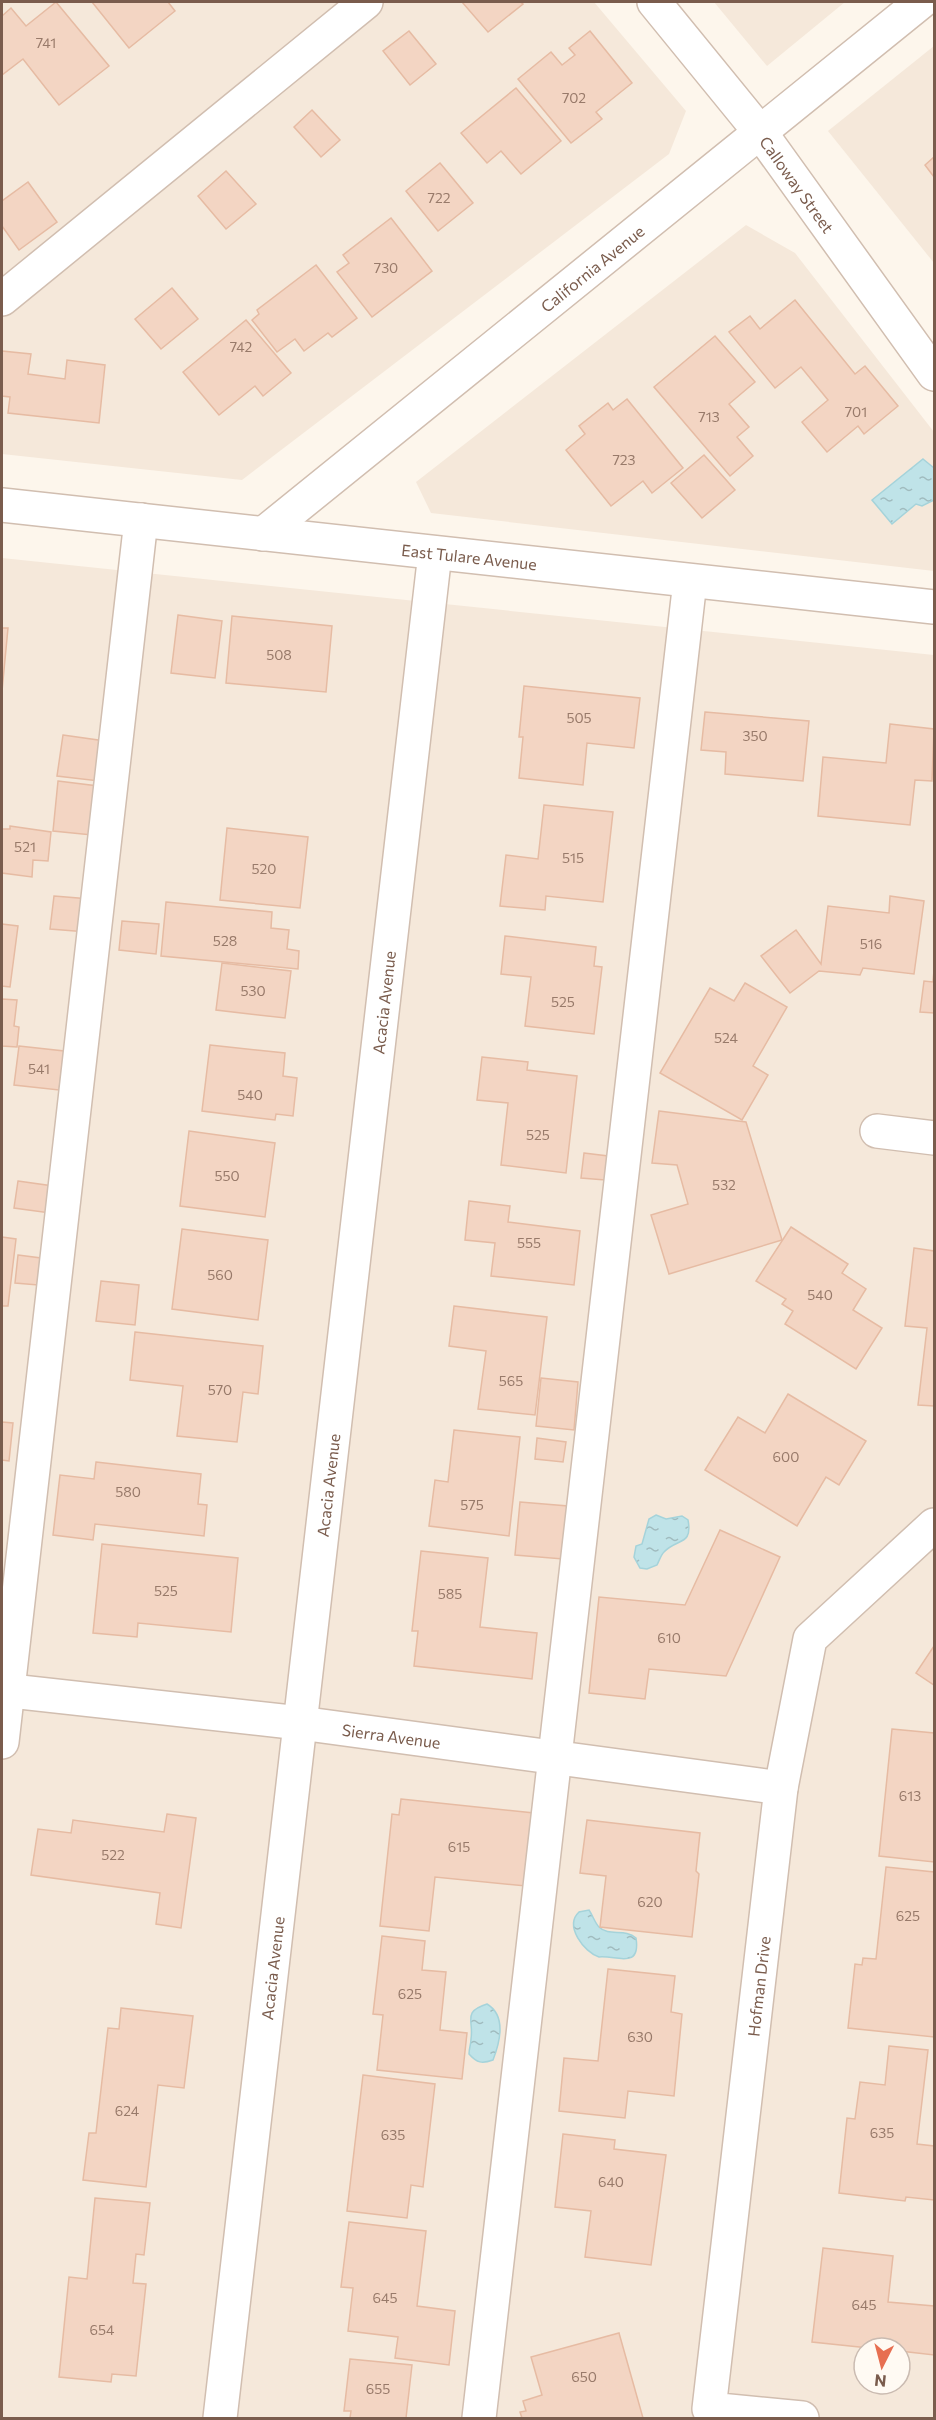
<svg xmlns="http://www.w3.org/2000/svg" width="936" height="2420" font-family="Commissioner,sans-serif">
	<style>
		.residential { fill: #f5e8da; fill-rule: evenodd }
		.water { fill: url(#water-ripples); stroke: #a5d3da; stroke-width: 1.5 }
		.building { fill: #f3d5c3; stroke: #e6bba3; stroke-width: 1.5 }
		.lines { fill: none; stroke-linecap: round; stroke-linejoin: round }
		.minor-casing { stroke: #d1beb0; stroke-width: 36 }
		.minor { stroke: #fff; stroke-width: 33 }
		.labels { text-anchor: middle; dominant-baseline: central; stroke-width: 4.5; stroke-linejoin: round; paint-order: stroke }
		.number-label { font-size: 14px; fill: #987a6a }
		.street-label { font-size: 16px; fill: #7a5c4d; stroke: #fffaf3 }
	</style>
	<defs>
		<pattern id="water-ripples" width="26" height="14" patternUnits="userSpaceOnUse" patternTransform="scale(1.5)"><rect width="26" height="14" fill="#bfe3e8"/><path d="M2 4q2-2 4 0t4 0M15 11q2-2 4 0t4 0" fill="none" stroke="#a0bbbe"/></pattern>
	</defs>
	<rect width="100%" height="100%" fill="#fdf6ec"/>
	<g class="residential">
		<polygon points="2,2 594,2 686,111 669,154 242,480 2,454"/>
		<polygon points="714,2 845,2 767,66"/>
		<polygon points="934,46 934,263 828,131"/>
		<polygon points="746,225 795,253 934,432 934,571 431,513 416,482"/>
		<path d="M 2,558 L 934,655 L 934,2418 L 2,2418 ZM 864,2348 L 900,2348 L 900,2384 L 864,2384 Z"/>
	</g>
	<g class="water">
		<polygon points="923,459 934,468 934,500 922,506 916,504 892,524 872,500"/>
		<path d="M 656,1515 L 666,1519 L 682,1516 L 688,1520 C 693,1546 677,1538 664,1552 C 661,1555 659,1561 657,1565 L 647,1569 L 640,1568 L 634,1557 L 636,1546 L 642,1544 L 649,1519 Z"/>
		<path d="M 589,1910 C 593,1916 595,1923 599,1927 C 609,1937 625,1928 636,1938 C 641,1970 616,1955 599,1957 C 584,1952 564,1926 579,1912 Z"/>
		<path d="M 487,2004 C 507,2016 500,2042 493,2060 C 482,2064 477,2063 469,2054 C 469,2048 471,2045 471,2039 C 474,2020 462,2012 487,2004 Z"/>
	</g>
	<g class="building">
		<polygon points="56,2 109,66 59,105 23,59 2,75 2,16 11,8 26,26"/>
		<polygon points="92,2 168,2 175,11 129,48"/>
		<polygon points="462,2 520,2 523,4 488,32"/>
		<polygon points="409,31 436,64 410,85 383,51"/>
		<polygon points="590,31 632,83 596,112 602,119 571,143 518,79 551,52 562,65 575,55 569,48"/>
		<polygon points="516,88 561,141 521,174 501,151 487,163 461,133"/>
		<polygon points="312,110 340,140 321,157 294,127"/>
		<polygon points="934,157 934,177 925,165"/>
		<polygon points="440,163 473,203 438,231 406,191"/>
		<polygon points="226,171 256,204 226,229 198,196"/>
		<polygon points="28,182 57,222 19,250 2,226 2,201"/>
		<polygon points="391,218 432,271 372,317 337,272 349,263 343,255"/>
		<polygon points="316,265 357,318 332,337 328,333 304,351 295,339 277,352 252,320 259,314 257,310"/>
		<polygon points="172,288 198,319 161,349 135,319"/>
		<polygon points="795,300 855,374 865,366 898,406 864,434 858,426 827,452 802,422 828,400 801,367 775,388 729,332 750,316 760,329"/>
		<polygon points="246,320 291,373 263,396 255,386 219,415 183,372"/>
		<polygon points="715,336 755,382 729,404 749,427 737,437 753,456 730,476 654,387"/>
		<polygon points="2,351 31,354 28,374 65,379 67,360 105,365 99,423 8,413 10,397 2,396"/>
		<polygon points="627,399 683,468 652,493 643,481 611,506 566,450 585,434 579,426 608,403 613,410"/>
		<polygon points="704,455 735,490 702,518 671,483"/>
		<polygon points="178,615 222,621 215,678 171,673"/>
		<polygon points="232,616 332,626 326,692 226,683"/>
		<polygon points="2,628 8,628 2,691"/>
		<polygon points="524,686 640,698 634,748 587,743 583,785 519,778 523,737 519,737"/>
		<polygon points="705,712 809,721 803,781 725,774 726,752 701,750"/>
		<polygon points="890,724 934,729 932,781 915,780 910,825 818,816 823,757 886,763"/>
		<polygon points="63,735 105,741 99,781 57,776"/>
		<polygon points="58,781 98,786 92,835 53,831"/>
		<polygon points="544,805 613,812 603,902 546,896 545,910 500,906 506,855 538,859"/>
		<polygon points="10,826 51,832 48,861 33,860 32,877 2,873 2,829 10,829"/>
		<polygon points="227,828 308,837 300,908 220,900"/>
		<polygon points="54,896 90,899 87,932 50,929"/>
		<polygon points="890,896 924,901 914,974 863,968 860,975 819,971 790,993 761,956 796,930 821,964 828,906 889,913"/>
		<polygon points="166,902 272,912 271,928 289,930 287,949 299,951 298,969 161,956"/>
		<polygon points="122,921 159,924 156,954 119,950"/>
		<polygon points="2,924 18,926 10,987 2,986"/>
		<polygon points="505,936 596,947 594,966 602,967 594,1034 525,1026 531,977 501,974"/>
		<polygon points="222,963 291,971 285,1018 216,1010"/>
		<polygon points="934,970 934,1013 920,1012 924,981 933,982"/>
		<polygon points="745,983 787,1007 753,1066 768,1075 742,1120 660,1073 710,988 734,1001"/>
		<polygon points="2,999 17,1000 14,1026 19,1027 17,1047 2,1046"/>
		<polygon points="210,1045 285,1053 283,1076 297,1078 293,1116 276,1114 275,1120 202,1111"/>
		<polygon points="19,1046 64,1051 59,1090 14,1085"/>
		<polygon points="482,1057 528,1062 527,1070 577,1076 566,1173 501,1165 508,1103 477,1100"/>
		<polygon points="659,1111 746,1122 782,1240 669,1274 651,1215 688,1204 677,1165 652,1163"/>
		<polygon points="189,1131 275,1143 265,1217 180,1206"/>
		<polygon points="584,1153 608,1156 605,1180 581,1178"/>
		<polygon points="18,1181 53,1186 50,1213 14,1208"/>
		<polygon points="469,1201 510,1206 508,1222 580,1231 574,1285 491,1276 495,1243 465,1240"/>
		<polygon points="791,1227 848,1264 842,1273 866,1289 853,1310 882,1328 856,1369 785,1324 793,1311 782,1304 786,1299 756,1281"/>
		<polygon points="182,1229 268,1240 258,1320 172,1309"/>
		<polygon points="2,1237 16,1239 8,1306 2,1306"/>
		<polygon points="914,1248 934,1251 934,1406 918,1405 927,1328 905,1326"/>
		<polygon points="18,1255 41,1258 38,1285 15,1283"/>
		<polygon points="101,1281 139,1285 135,1325 96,1321"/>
		<polygon points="454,1306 547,1317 535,1415 478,1409 486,1351 449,1346"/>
		<polygon points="135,1332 263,1346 258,1394 243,1392 237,1442 177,1436 183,1386 130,1380"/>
		<polygon points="541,1378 578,1382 574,1430 536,1426"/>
		<polygon points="788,1394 866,1441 839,1485 826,1477 797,1526 705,1470 738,1417 765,1433"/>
		<polygon points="2,1422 13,1423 9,1461 2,1460"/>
		<polygon points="454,1430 520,1437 509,1536 429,1526 435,1480 448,1482"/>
		<polygon points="537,1438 566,1442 563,1462 535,1459"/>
		<polygon points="96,1462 201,1474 198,1504 207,1505 204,1536 95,1524 93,1540 53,1535 60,1475 94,1479"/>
		<polygon points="520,1502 568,1506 563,1559 515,1555"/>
		<polygon points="720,1530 780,1557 726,1676 649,1669 645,1699 589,1693 599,1597 685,1605"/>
		<polygon points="102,1544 238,1558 231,1632 138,1623 137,1637 93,1633"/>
		<polygon points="421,1551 488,1558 480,1627 537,1633 532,1679 414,1666 418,1631 412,1631"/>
		<polygon points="934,1646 934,1685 916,1673"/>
		<polygon points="892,1729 934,1733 934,1862 879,1856"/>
		<polygon points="401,1799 534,1813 526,1886 435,1877 429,1931 380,1926 392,1814 399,1815"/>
		<polygon points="167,1814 196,1818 181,1928 156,1924 160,1893 31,1875 38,1829 71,1833 73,1820 164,1832"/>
		<polygon points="587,1820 700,1833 696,1871 699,1874 692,1937 600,1927 606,1876 580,1873"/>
		<polygon points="886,1867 934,1872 934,2037 848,2028 855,1964 862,1965 863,1958 876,1959"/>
		<polygon points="382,1936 425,1941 422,1970 446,1972 440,2030 467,2033 462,2079 377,2070 383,2015 373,2014"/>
		<polygon points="608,1969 675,1976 671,2012 682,2014 674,2096 628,2091 625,2118 559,2111 564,2058 598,2061"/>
		<polygon points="121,2008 193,2016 184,2088 158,2085 146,2187 83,2180 89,2133 96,2133 108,2028 119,2029"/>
		<polygon points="889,2046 928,2050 917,2144 934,2146 934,2200 906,2197 905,2201 839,2193 847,2118 855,2119 860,2082 885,2085"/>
		<polygon points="363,2075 435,2084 423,2187 411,2185 407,2218 347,2211"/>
		<polygon points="563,2134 615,2140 614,2149 666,2155 651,2265 585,2257 591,2211 555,2207"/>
		<polygon points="95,2198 150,2203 144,2255 136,2254 133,2283 146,2284 136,2376 112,2374 111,2382 59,2377 69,2277 87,2279"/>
		<polygon points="349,2222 426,2231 417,2306 455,2311 449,2365 395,2358 398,2337 348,2331 353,2288 341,2287"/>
		<polygon points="823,2248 893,2256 888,2302 934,2306 934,2355 900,2351 900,2348 869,2348 812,2342"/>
		<polygon points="619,2333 643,2418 522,2418 520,2412 526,2411 523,2401 542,2395 531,2357"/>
		<polygon points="350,2359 412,2365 406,2418 350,2418 351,2411 344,2411"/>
	</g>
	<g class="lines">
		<defs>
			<g id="minor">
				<path id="s1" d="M 654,2 L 760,132 L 934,374"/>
				<polyline points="2,299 366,2"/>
				<path id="s2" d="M 2,505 L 934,607"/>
				<path id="s3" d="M 263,534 L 921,2"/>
				<polyline points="877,1131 934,1138"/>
				<path id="s4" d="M 2,1690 L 300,1723 L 781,1788"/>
				<polyline points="2,1742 141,520"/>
				<path id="s5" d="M 220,2418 L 435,553"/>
				<polyline points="479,2418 690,581"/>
				<path id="s6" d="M 802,2418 L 709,2409 L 781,1788 L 810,1639 L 934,1525"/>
			</g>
		</defs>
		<use href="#minor" class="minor-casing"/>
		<use href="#minor" class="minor"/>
	</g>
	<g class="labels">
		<g class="number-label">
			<text x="46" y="42">741</text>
			<text x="574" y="97">702</text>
			<text x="439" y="197">722</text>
			<text x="386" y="267">730</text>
			<text x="241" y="346">742</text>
			<text x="856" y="411">701</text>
			<text x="709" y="416">713</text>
			<text x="624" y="459">723</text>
			<text x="279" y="654">508</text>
			<text x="579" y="717">505</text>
			<text x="755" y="735">350</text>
			<text x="25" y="846">521</text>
			<text x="573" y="857">515</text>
			<text x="264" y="868">520</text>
			<text x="225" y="940">528</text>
			<text x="871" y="943">516</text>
			<text x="253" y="990">530</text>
			<text x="563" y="1001">525</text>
			<text x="726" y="1037">524</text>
			<text x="39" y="1068">541</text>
			<text x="250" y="1094">540</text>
			<text x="538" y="1134">525</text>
			<text x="227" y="1175">550</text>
			<text x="724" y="1184">532</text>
			<text x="529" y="1242">555</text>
			<text x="220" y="1274">560</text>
			<text x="820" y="1294">540</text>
			<text x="511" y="1380">565</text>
			<text x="220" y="1389">570</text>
			<text x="786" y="1456">600</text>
			<text x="128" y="1491">580</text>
			<text x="472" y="1504">575</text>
			<text x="166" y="1590">525</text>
			<text x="450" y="1593">585</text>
			<text x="669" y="1637">610</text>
			<text x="910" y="1795">613</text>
			<text x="459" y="1846">615</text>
			<text x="113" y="1854">522</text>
			<text x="650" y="1901">620</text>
			<text x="908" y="1915">625</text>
			<text x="410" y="1993">625</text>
			<text x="640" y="2036">630</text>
			<text x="127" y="2110">624</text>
			<text x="882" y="2132">635</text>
			<text x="393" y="2134">635</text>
			<text x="611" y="2181">640</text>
			<text x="385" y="2297">645</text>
			<text x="864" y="2304">645</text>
			<text x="102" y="2329">654</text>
			<text x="584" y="2376">650</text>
			<text x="378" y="2388">655</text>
		</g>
		<g class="street-label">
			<text stroke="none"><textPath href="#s1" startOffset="232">Calloway Street</textPath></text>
			<text stroke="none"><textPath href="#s3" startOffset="423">California Avenue</textPath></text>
			<text stroke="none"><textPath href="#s2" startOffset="470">East Tulare Avenue</textPath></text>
			<text stroke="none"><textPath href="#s5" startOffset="1425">Acacia Avenue</textPath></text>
			<text stroke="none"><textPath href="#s5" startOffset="939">Acacia Avenue</textPath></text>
			<text stroke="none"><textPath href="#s4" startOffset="392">Sierra Avenue</textPath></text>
			<text stroke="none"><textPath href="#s5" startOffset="453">Acacia Avenue</textPath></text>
			<text stroke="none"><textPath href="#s6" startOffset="519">Hofman Drive</textPath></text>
		</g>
	</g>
	<rect width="936" height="2420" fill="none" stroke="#7a5c4d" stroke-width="6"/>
	<g transform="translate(882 2366) rotate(186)"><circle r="28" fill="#fffaf3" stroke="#cabbb1" stroke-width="1.5"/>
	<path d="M0-4.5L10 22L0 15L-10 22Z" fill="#e76f51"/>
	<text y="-9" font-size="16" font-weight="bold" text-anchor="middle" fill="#7a5c4d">N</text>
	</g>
</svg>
